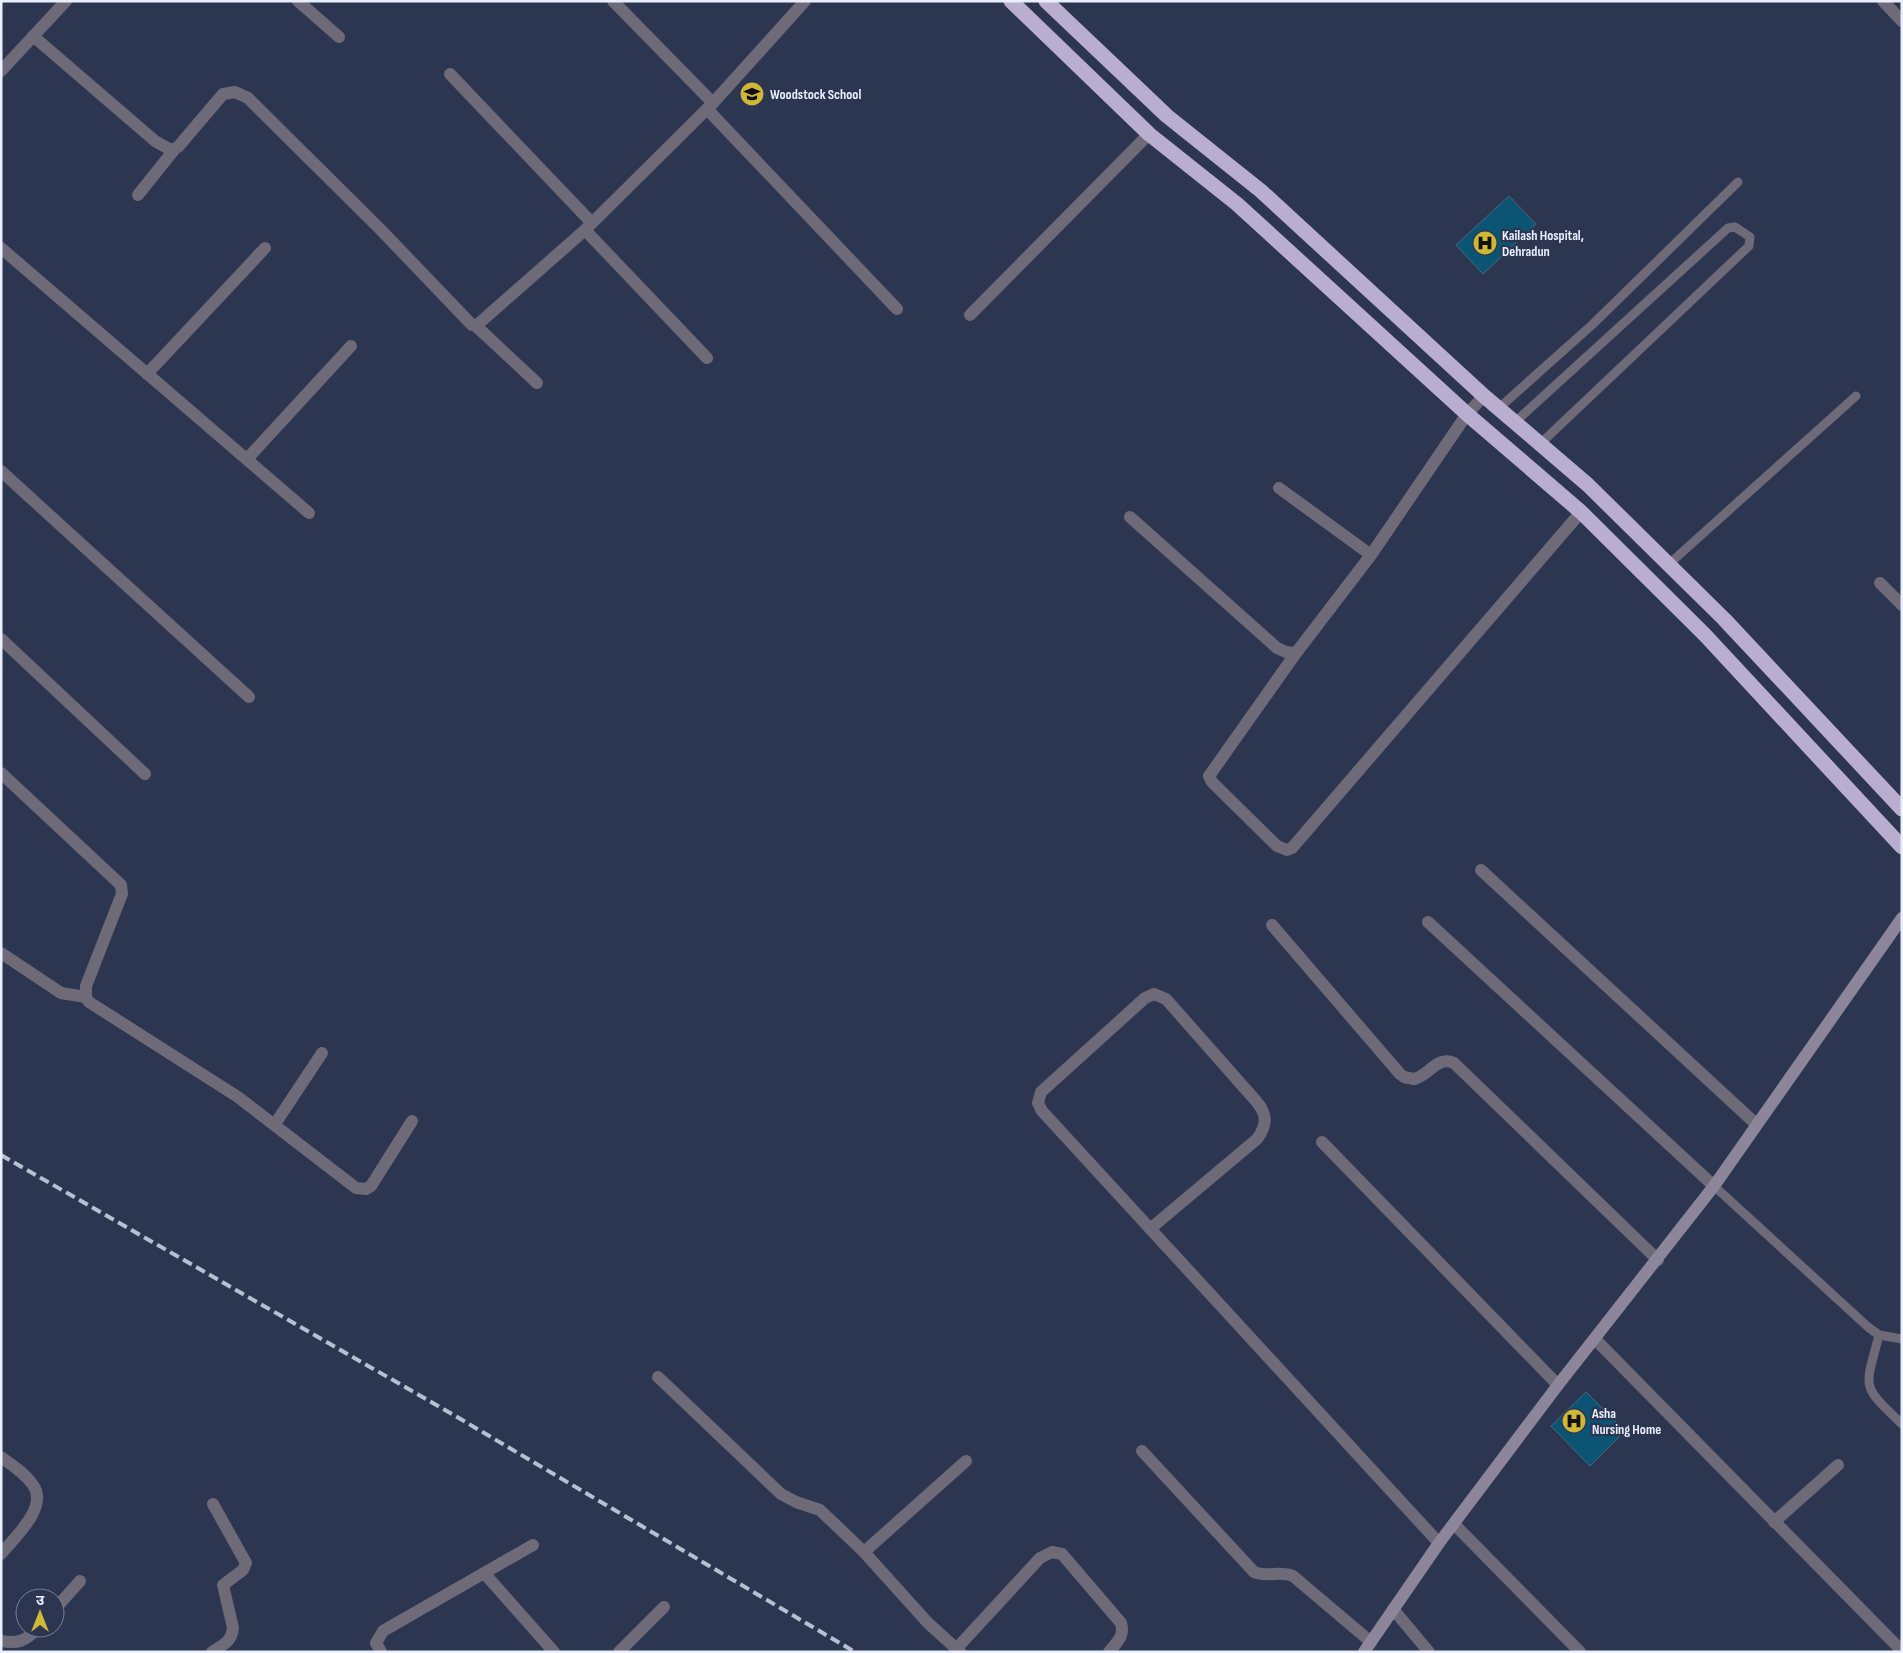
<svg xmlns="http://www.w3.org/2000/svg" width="1903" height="1653" font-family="'Sofia Sans Condensed','Noto Sans Devanagari',sans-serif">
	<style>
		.building { fill: #0c5473; stroke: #47687b }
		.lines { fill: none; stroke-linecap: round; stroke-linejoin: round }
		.lane { stroke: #6f6a78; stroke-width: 9 }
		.street { stroke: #6f6a78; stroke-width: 12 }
		.secondary { stroke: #8d869b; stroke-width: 12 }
		.highway { stroke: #baaed0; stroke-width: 15 }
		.rail { stroke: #b8bfd1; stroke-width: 4; stroke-dasharray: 10 5; stroke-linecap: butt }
		.labels { text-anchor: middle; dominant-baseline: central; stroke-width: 4.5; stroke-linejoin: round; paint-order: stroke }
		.poi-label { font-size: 14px; font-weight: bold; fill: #e9effd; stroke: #2c3651; text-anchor: start }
	</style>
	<rect width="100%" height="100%" fill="#2c3651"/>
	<g class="building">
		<polygon points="1509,196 1536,224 1483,274 1456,245"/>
		<polygon points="1586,1392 1625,1431 1590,1466 1551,1426"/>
	</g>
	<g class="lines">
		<g class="lane">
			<polyline points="1499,408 1593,324 1738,182"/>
			<polyline points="1515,422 1728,228 1735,227 1750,237 1749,246 1540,444"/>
			<polyline points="1669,564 1856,396"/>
			<polyline points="1714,1186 1868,1327 1879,1335 1902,1339"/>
			<path d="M 1879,1335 C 1865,1390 1860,1384 1902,1424"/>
		</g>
		<g class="street">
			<polyline points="298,1 339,37"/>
			<polyline points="613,1 713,103"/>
			<polyline points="1883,1 1902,21"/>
			<polyline points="33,36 155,141 171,150 178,147 223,94 235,92 248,98 381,230 472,325 476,326 585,230 713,103 805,1"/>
			<polyline points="1,71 66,1"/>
			<polyline points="450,74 591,222"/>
			<polyline points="707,109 897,309"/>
			<polyline points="138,195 174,150"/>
			<polyline points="585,230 707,358"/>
			<polyline points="1,248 309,513"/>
			<polyline points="970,315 1149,134"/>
			<polyline points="476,326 537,383"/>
			<polyline points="147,374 265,248"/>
			<polyline points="247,459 351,346"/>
			<polyline points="1,471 249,697"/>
			<polyline points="1279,488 1371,555"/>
			<polyline points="1130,517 1277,648 1286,652 1296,653 1371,555 1467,414 1484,396"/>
			<polyline points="1880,583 1902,605"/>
			<polyline points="1,639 145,774"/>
			<polyline points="1296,653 1209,776 1212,782 1277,846 1287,850 1292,848 1581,512"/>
			<polyline points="1,773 121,885 122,894 118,904 86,986 86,997 89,1002 238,1097 356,1188 366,1189 371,1186 412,1121"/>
			<polyline points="1481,870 1756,1124"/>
			<polyline points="1428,922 1714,1186"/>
			<path d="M 1272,925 L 1400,1074 L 1404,1077 L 1414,1079 C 1429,1076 1437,1055 1454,1063 L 1658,1260"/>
			<polyline points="1,953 61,993 86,997"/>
			<polyline points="275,1124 322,1053"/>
			<polyline points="1322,1142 1558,1385"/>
			<path d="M 1150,1229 L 1257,1139 C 1268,1124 1267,1114 1256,1101 L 1166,999 L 1154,994 L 1145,998 L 1041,1092 L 1038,1103 L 1042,1111 L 1439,1543"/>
			<polyline points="1595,1339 1902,1651"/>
			<polyline points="658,1377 781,1494 796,1502 820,1510 864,1552 928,1623 960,1652"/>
			<path d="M 1142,1451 L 1254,1572 C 1267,1578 1280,1570 1293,1576 L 1371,1642"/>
			<path d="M 1,1457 C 12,1465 25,1473 33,1485 C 49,1507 14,1538 1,1554"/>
			<polyline points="1774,1522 1838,1465"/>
			<polyline points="1455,1525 1580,1652"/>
			<polyline points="864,1552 966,1461"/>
			<polyline points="485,1574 554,1652"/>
			<polyline points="55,1609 80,1581"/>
			<polyline points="1393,1609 1429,1652"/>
			<path d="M 1,1641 C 18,1644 26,1641 38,1628"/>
			<path d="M 956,1649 L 1040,1558 L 1052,1552 L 1062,1554 L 1121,1623 C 1125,1636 1117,1642 1109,1652"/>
			<path d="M 212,1652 C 223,1645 232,1641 233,1628 L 223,1585 L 243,1570 L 246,1563 L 213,1504"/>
			<polyline points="381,1652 376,1643 383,1631 533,1545"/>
			<polyline points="619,1652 664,1607"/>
		</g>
		<polyline class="secondary" points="1364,1652 1439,1543 1558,1385 1714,1186 1902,918"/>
		<g class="highway">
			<polyline points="1011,1 1149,134 1237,204 1467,414 1581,512 1705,635 1902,847"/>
			<polyline points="1046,1 1167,116 1261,191 1484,396 1588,485 1724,619 1902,809"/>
		</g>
		<polyline class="rail" points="1,1155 452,1414 855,1652"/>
	</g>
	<defs>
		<symbol id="school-disc" viewBox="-11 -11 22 22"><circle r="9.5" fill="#d0b837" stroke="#2c3651"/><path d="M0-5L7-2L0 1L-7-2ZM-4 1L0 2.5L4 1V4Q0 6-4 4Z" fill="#111"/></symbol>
		<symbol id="hospital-disc" viewBox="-11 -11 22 22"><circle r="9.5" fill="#d0b837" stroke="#2c3651"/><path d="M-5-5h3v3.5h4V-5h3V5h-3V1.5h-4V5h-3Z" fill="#111"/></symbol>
	</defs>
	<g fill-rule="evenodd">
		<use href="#school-disc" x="738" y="80" width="28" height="28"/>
		<use href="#hospital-disc" x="1471" y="229" width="28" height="28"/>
		<use href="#hospital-disc" x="1560" y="1407" width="28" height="28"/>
	</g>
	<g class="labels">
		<g class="poi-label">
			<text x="770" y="94">Woodstock School</text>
			<text x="1502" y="235">Kailash Hospital,<tspan x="1502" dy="16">Dehradun</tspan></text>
			<text x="1592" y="1413">Asha<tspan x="1592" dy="16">Nursing Home</tspan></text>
		</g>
	</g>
	<rect width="1903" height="1653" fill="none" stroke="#e9effd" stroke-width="5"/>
	<g transform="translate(40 1613)"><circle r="24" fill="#2c3651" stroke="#788096"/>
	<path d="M0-4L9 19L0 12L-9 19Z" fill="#d0b837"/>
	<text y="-8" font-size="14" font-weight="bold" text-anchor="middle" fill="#e9effd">उ</text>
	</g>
</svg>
